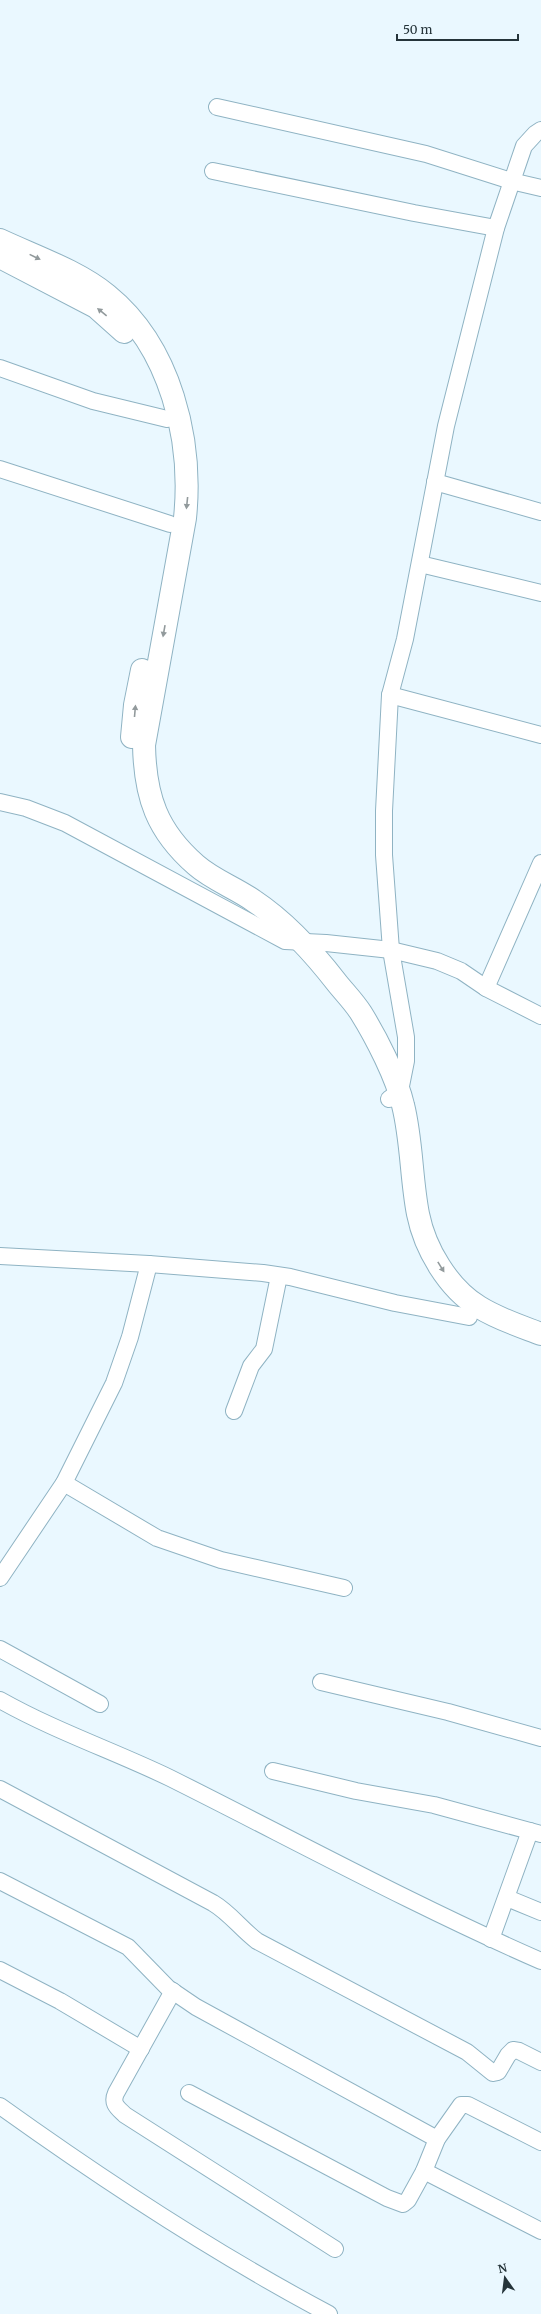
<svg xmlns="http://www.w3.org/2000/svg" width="541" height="2314" font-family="Merriweather,serif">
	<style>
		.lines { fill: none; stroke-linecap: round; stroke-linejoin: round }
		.street-casing { stroke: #8fb3c3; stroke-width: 18 }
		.secondary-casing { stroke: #8fb3c3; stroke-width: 24 }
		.street { stroke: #fff; stroke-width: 16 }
		.secondary { stroke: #fff; stroke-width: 22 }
		.oneway { fill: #929a9c }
	</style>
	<rect width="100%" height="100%" fill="#eaf8ff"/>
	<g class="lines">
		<defs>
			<g id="street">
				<polyline points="217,107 426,154 511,181 541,188"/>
				<polyline points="213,171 414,213 496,228"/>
				<polyline points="0,368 93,401 167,419"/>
				<polyline points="0,469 170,524"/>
				<polyline points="435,482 541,512"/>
				<polyline points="420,564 541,593"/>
				<polyline points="390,695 541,735"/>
				<polyline points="0,802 26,808 65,823 285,941 326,943 391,950 437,961 461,971 486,988 541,1016"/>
				<polyline points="486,988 541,863"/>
				<polyline points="389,1099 400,1091 406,1061 406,1037 391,950 384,855 384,811 390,695 405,639 446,426 496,228 524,146 535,134 541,130"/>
				<polyline points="0,1256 149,1264 263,1273 290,1277 395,1303 469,1317"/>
				<polyline points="234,1411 251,1366 264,1349 279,1276"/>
				<polyline points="64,1483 157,1538 221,1560 344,1588"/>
				<polyline points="0,1578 64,1483 114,1383 130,1337 149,1264"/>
				<polyline points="0,1649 100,1704"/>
				<polyline points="321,1682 448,1712 541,1738"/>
				<path d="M 0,1700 C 55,1731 114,1751 170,1778 C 294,1840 415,1906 541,1961"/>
				<polyline points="273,1771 356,1791 434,1805 541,1834"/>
				<path d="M 0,1789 L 213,1903 C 230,1913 241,1929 257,1941 L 467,2052 L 493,2073 L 498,2072 L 508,2055 L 513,2050 L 519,2051 L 541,2062"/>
				<polyline points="0,1881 128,1947 168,1988 196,2007 437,2139"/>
				<polyline points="507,1898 541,1912"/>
				<polyline points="491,1939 530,1831"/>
				<polyline points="0,1970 60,2001 141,2049"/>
				<path d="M 173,1991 L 116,2093 C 111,2104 118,2108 125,2115 L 335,2249"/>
				<polyline points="189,2093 387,2198 403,2204 408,2200 424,2171 437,2139 461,2105 468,2105 541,2142"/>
				<path d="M 0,2106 C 106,2182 214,2253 329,2314"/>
				<polyline points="424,2171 541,2231"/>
			</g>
			<g id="secondary">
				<path d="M 0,240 C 34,256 78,271 107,295 C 171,347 193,440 185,518 L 144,745 C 145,797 157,831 196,865 C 213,880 236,888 254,901 C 287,923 313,952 337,983 C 345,993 354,1002 361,1013 C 376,1037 397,1078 403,1105 C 412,1141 411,1178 418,1214 C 425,1249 448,1288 479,1307 C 498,1319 520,1326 541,1334"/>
				<polyline points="0,257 96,307 124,332"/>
				<polyline points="132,737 135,705 142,670"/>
			</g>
		</defs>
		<use href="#street" class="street-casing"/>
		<use href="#secondary" class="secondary-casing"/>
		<use href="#street" class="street"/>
		<use href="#secondary" class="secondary"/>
	</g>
	<defs><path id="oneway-solid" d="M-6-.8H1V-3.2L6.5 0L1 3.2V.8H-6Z"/></defs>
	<g class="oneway">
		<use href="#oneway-solid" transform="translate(35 257) rotate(26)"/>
		<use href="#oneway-solid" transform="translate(102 312) rotate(-141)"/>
		<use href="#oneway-solid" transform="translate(187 503) rotate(96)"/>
		<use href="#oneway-solid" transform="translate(164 631) rotate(100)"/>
		<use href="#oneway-solid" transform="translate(135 711) rotate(-85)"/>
		<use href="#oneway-solid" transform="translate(441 1267) rotate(58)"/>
	</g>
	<g transform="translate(505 2278) rotate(346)" stroke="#eaf8ff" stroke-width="3" paint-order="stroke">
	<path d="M0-3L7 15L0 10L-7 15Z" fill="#25343a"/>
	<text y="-6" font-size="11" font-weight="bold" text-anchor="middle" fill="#25343a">N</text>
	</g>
	<path d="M397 34v6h121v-6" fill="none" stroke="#25343a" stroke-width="2"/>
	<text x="403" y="34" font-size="12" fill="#25343a" stroke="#eaf8ff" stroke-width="3" paint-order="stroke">50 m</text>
</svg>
